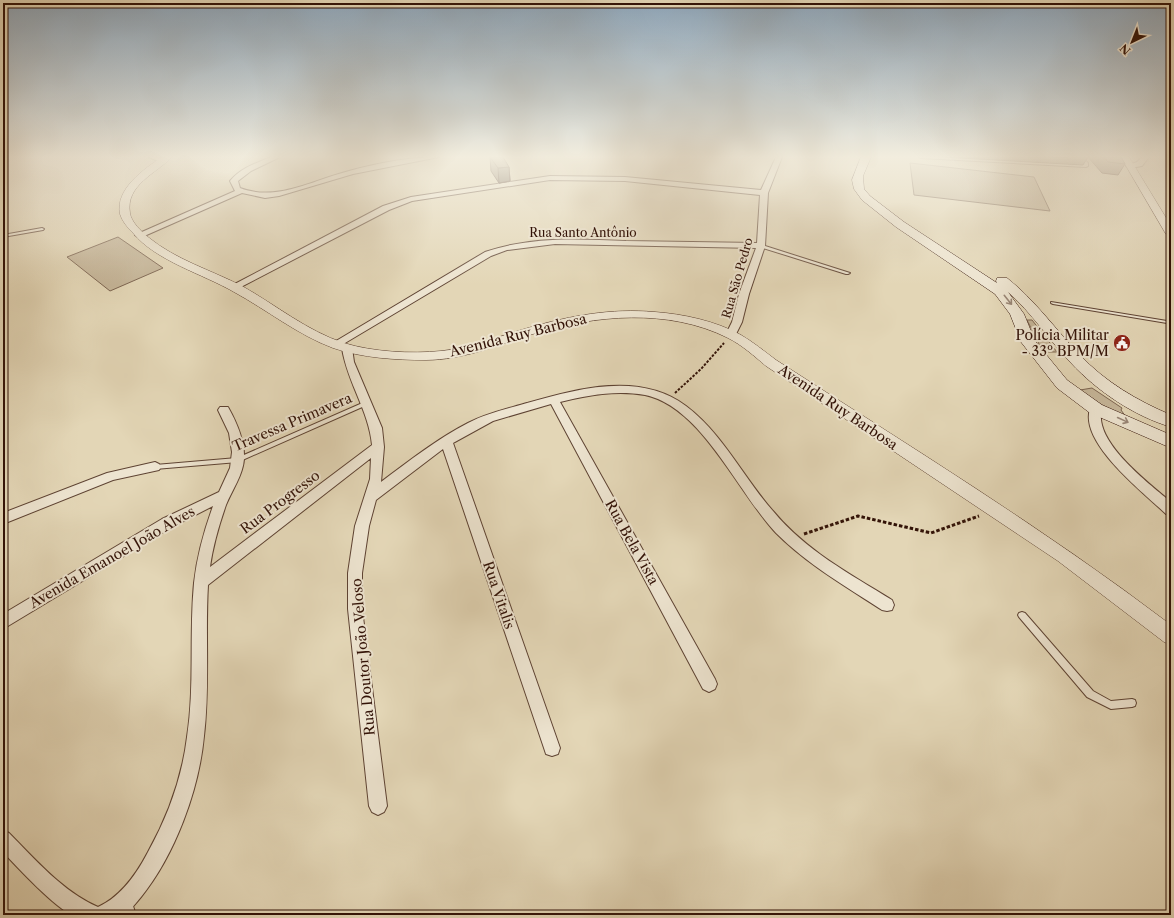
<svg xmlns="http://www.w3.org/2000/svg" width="1174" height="918" font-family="'Libre Caslon Text',serif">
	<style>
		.green { fill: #c5b598; stroke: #7c6450 }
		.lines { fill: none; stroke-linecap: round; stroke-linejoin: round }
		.service-casing { stroke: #5e4333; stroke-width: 2 }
		.minor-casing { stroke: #5e4333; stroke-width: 2 }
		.tertiary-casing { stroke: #5e4333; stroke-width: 1 }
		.secondary-casing { stroke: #321207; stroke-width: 1 }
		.path-far1 { stroke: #321207; stroke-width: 2; stroke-dasharray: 2.5 1.5; stroke-linecap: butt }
		.path { stroke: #321207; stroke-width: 3; stroke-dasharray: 3.5 2; stroke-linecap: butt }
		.service { fill: #ede4d0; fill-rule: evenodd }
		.minor { fill: #ede4d0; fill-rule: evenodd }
		.tertiary { fill: #ede4d0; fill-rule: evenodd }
		.secondary { fill: #ede4d0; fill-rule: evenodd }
		.wall { fill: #7a6754; stroke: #321207 }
		.shaded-wall { fill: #635445; stroke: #321207 }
		.building { fill: #8e7862; stroke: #321207 }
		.oneway { stroke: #998676 }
		.labels { text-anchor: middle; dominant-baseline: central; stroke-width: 4; stroke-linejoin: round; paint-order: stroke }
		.far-street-label { font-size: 12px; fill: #321207; stroke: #ede4d0 }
		.street-label { font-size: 14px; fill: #321207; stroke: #ede4d0 }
		.poi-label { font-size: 14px; fill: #321207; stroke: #ede4d0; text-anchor: end }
	</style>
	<rect width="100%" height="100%" fill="#e3d6b6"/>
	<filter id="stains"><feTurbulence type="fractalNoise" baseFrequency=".005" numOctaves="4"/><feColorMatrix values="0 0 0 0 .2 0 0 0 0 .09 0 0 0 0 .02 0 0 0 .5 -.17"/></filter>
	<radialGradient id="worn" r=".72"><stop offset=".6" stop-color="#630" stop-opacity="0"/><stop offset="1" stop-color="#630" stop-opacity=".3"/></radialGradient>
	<g class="green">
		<polygon points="910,163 1034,177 1050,211 914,195"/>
		<polygon points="118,237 163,268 110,291 67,257"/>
		<polygon points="1027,320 1032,320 1057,352 1043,352"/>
		<polygon points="1092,388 1122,408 1121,410 1126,417 1102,405 1080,390"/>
	</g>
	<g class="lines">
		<defs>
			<g id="service">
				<polygon points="919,157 940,157 1084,165 1084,163 1078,157 1082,157 1088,163 1088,166 1086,167 921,158"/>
				<polygon points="42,228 44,229 43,230 3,237 3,235"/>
				<polygon points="760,245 762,245 850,273 848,274 846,274 760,247"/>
				<polygon points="1051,302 1167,321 1169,322 1167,323 1053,304 1051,303"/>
				<polygon points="367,401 370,403 369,404 238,462 155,469 153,469 152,467 153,465 155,465 237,458"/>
				<polygon points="1022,612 1025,613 1093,691 1111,701 1132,699 1135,700 1136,703 1135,706 1132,707 1111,709 1087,697 1019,617 1018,615 1019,613"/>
				<polygon points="128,898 131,900 136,915 126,915 123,903 125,900"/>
			</g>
			<g id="minor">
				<polygon points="149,157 158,157 166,161 162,163"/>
				<path d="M 271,157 L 280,157 L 251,171 L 238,181 L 240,188 C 277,202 313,180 349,171 C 378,163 410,157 439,157 L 353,174 L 279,196 L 265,198 L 242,193 L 142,237 L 139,237 L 135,235 L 235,191 L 230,181 C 241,168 256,163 271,157 Z"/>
				<path d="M 776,157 L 782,157 L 768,193 L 765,246 L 749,294 L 742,322 L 735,336 L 731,337 L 726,334 L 732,322 L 739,294 L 756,248 L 555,244 L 507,250 L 491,256 L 340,346 L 336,347 L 331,344 L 485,252 C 532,236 578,239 626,241 C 670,242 713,242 757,243 L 760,195 L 625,181 L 550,180 L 412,201 L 389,210 L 237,289 L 231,289 L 229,287 L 383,206 L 411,197 L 550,176 L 625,177 L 761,190 Z"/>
				<polygon points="1142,157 1149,157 1142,166 1130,168 1126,166 1137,162"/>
				<path d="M 347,345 L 352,348 L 354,362 L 382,428 L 384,447 L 381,482 C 409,461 437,439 468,423 C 487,413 507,409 527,403 C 577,389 640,371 686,406 C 723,434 743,477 773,511 C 805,550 850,574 892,600 L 894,605 L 892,610 L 887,611 L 882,610 C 845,586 807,564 776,533 C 738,493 702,407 645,395 C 616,390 588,395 560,402 L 715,679 L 717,684 L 715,689 L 709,692 L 703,689 L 551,404 L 493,421 L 453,443 L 560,748 L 558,754 L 552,756 L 546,754 L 544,748 L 443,449 L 376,500 L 369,526 L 362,573 L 362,609 L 387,806 L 384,812 L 378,815 L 372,812 L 369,806 L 348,609 L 348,573 L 355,526 L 370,479 L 371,458 L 208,585 C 205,635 210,686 204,736 C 199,790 175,855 141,897 C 136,903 130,911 124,914 C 121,916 76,916 73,915 C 57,910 16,866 3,852 L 3,830 L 9,833 C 35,859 63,892 98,907 C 122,896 137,873 148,852 C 168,816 182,778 187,737 C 195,686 189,634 194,583 C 197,556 204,531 213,506 L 172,527 L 3,629 L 3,614 L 162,519 L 219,492 L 230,468 L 232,452 L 229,433 L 218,410 L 220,407 L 228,407 C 237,423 245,441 244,459 C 243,475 232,490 226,505 C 219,525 213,546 210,567 L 372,445 C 369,411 347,382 342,348 Z"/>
				<path d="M 1096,405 L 1102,409 C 1092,441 1150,484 1171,502 L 1171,515 L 1166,514 C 1144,493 1079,443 1090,409 Z"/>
				<polygon points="155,462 159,464 161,467 159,470 113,480 3,524 3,513 107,473"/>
			</g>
			<g id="tertiary">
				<path d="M 162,157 L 172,157 C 157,173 125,185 130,213 C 131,222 142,232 148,237 C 176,260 211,270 242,286 C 276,305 307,331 344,343 C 373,352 411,354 441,351 C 471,348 499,336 528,328 C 569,316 611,308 655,312 C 683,314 716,321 741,335 C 753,342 764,351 776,360 C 909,446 1045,529 1171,625 L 1171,645 L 1164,642 L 1058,561 L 766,366 C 754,356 742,345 728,338 C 668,308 595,315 533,334 C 498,345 463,360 426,360 C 396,360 362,358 333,348 C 298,335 267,310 234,292 C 203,274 156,261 133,233 C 128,228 122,221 120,214 C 115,189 144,169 162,157 Z"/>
				<polygon points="1121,157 1129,157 1171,226 1171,237 1166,234"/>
			</g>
			<path id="secondary" d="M 861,157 L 871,157 L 863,176 L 864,189 L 870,196 L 904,222 L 997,283 L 996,281 L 997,278 L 1007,278 C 1035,300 1055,329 1080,355 C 1105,382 1138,401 1171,415 L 1171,427 C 1134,416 1097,391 1071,363 C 1049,340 1032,313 1008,292 L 1024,314 L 1035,341 L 1067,380 L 1102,405 L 1171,435 L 1171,448 L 1090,413 L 1057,388 L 1021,342 L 1010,314 L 995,294 L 896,227 L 862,200 L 854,189 L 852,180 Z"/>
		</defs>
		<use href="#service" class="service-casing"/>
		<use href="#minor" class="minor-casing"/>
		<use href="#tertiary" class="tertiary-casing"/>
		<use href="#secondary" class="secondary-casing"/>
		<polyline class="path-far1" points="675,393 701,369 724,343"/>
		<polyline class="path" points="804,534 858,516 931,533 979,516"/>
		<use href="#service" class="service"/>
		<use href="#minor" class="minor"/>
		<use href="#tertiary" class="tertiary"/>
		<use href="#secondary" class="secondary"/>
	</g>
	<g class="wall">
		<polygon points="490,157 509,167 510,181 499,183 491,171"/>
		<polygon points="945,157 1121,157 1125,164 1118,175 1102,173 1088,157 1083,165"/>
	</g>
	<polygon class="shaded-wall" points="509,167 510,181 499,183 498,168"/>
	<g class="building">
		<polygon points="490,157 503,157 509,167 498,168"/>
		<polygon points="1104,157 1121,157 1125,164 1108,162"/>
	</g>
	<defs><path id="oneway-shaft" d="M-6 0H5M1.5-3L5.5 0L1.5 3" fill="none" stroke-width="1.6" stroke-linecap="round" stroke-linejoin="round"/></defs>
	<g class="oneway">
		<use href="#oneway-shaft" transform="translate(1008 300) rotate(51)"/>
		<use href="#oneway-shaft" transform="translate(1123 420) rotate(25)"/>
	</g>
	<linearGradient id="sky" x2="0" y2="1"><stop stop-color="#8ea7bc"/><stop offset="0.55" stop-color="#f2edde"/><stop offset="1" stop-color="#f2edde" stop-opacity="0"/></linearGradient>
	<rect width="1174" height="285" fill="url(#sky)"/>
	<defs>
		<symbol id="civic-disc" viewBox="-11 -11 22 22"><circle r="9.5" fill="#8f2418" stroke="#ede4d0"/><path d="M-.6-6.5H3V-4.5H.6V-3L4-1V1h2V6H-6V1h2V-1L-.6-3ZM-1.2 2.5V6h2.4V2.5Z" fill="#fff"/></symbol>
	</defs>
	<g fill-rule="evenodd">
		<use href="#civic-disc" x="1112" y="333" width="20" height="20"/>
	</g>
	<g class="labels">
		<g class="far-street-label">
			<text x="583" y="232">Rua Santo Antônio</text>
			<text transform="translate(737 278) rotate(-74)">Rua São Pedro</text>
		</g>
		<g class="street-label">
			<text transform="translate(518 335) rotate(-14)">Avenida Ruy Barbosa</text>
			<text transform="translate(838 407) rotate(34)">Avenida Ruy Barbosa</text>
			<text transform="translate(292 422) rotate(-23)">Travessa Primavera</text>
			<text transform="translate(280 502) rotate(-37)">Rua Progresso</text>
			<text transform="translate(632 542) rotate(61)">Rua Bela Vista</text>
			<text transform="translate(112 557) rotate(-30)">Avenida Emanoel João Alves</text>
			<text transform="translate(499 595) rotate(71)">Rua Vitalis</text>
			<text transform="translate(363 657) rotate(-95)">Rua Doutor João Veloso</text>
		</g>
		<g class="poi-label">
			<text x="1109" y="335">Polícia Militar<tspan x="1109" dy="16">- 33º BPM/M</tspan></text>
		</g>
	</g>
	<rect width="1174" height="918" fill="none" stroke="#e3d6b6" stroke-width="16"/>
	<rect x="4" y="4" width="1166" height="910" fill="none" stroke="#321207" stroke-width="2"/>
	<rect x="8" y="8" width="1158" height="902" fill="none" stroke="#321207"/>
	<g transform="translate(1132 42) rotate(223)" stroke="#ede4d0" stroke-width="3" paint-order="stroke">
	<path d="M0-3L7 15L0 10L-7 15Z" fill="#321207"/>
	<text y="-6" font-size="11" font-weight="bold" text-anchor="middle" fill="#321207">N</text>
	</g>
	<rect width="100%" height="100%" filter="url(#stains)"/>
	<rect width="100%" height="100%" fill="url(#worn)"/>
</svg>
